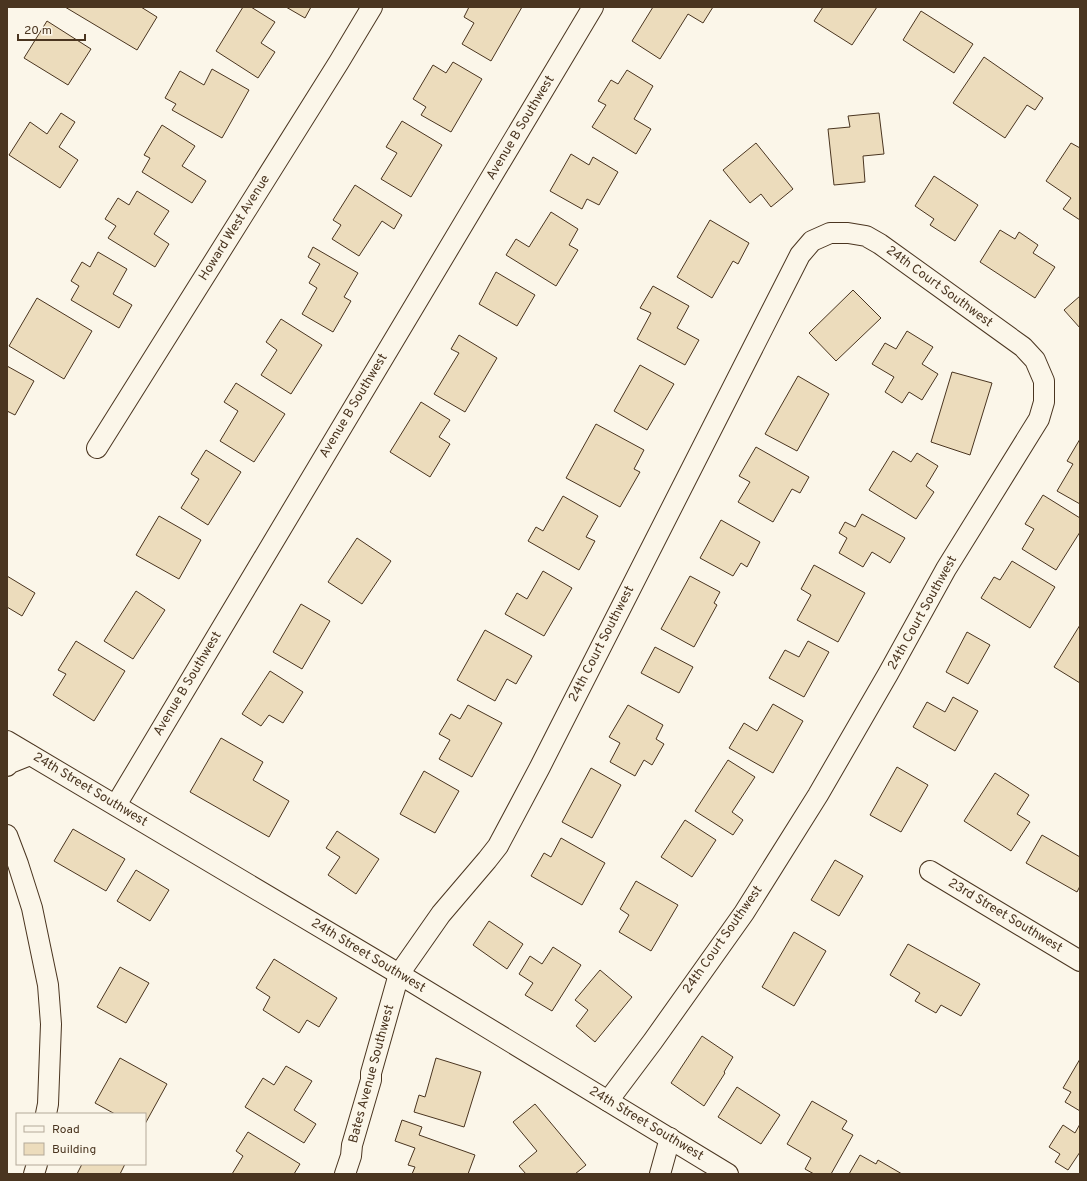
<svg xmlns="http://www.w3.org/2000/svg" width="1087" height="1181" font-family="Overpass,sans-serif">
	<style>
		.building { fill: #ecdcbc; stroke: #4a3520 }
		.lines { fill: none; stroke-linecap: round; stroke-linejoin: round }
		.street-casing { stroke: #4a3520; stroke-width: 22 }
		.street { stroke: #fbf6e9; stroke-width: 20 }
		.labels { text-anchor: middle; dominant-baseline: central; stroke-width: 3; stroke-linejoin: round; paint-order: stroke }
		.street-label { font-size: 13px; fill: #4a3520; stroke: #fbf6e9 }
	</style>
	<rect width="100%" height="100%" fill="#fbf6e9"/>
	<g class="building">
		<polygon points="65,7 141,7 157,17 137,50"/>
		<polygon points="243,7 251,7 275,22 261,43 275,52 258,78 216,51"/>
		<polygon points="286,7 311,7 305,18"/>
		<polygon points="469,7 522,7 491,61 462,44 474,23 464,17"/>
		<polygon points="653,7 713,7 703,23 688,14 660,59 632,41"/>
		<polygon points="823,7 877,7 852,45 814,21"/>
		<polygon points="921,11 973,44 954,73 903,40"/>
		<polygon points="47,21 91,49 68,85 24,58"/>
		<polygon points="984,57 1043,98 1035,110 1027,105 1005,138 953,103"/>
		<polygon points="453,62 482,79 451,132 421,115 426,107 413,99 433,65 446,73"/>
		<polygon points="212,69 249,90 222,138 172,110 176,104 165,98 180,71 204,85"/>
		<polygon points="627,70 653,86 634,119 651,129 636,154 592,127 606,105 598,101 611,80 618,84"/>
		<polygon points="61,113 75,122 59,147 78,160 60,188 9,155 30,122 47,134"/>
		<polygon points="879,113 884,154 863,156 865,182 834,185 828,129 850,127 848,116"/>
		<polygon points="402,121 442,145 411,197 381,179 397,153 386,147"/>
		<polygon points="162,125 195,146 182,166 206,181 192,203 142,172 150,158 144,155"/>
		<polygon points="756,143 793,189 771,207 761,194 750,203 723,170"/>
		<polygon points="1071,143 1080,148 1080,220 1063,209 1071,198 1046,181"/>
		<polygon points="571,154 589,165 593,157 618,172 599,205 587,199 582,209 550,191"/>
		<polygon points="934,176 978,205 955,241 930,225 934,219 915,206"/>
		<polygon points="355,185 402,215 394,229 382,221 359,256 332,239 341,225 333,220"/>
		<polygon points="137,191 169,211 154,234 169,244 155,267 108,238 116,226 105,219 118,198 129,205"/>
		<polygon points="551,212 578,229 569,245 578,250 556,286 506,255 516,239 529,247"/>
		<polygon points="710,220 749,243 738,264 733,261 712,298 677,277"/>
		<polygon points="1000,230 1015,239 1019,232 1038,245 1033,253 1055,267 1035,298 980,262"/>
		<polygon points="313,247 358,273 344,297 351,301 333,332 302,314 317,288 309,283 320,264 308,257"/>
		<polygon points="98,252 127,269 113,294 132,305 119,328 71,300 79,286 71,281 82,262 90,267"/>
		<polygon points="496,272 535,295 517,326 479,304"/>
		<polygon points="653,286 689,306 677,328 699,340 685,365 637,339 651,313 640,308"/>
		<polygon points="853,290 881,318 836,361 809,333"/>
		<polygon points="1080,296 1080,328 1064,310"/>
		<polygon points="37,298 92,331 64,379 9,346"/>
		<polygon points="281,319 322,345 291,394 261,375 277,350 266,342"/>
		<polygon points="907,331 933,347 922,364 938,374 922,400 909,392 902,403 885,392 894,377 872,364 885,343 896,349"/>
		<polygon points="459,335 497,358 465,412 434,394 459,353 451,349"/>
		<polygon points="640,365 674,384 647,430 614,411"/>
		<polygon points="7,366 34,381 15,415 7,411"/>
		<polygon points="952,372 992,383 970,455 931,442"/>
		<polygon points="798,376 829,394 797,451 765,434"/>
		<polygon points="236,383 285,414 254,462 220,441 238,411 224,402"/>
		<polygon points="421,402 450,420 439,437 450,444 430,477 390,452"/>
		<polygon points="596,424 644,450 634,469 640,472 620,507 566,478"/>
		<polygon points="1080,439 1080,504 1057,491 1073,464 1067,461"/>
		<polygon points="756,447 809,477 800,493 792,489 773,522 738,502 750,482 739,476"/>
		<polygon points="206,450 241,472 208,525 181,508 199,479 191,474"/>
		<polygon points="893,451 911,462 917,453 938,466 926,486 934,492 916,519 869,490"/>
		<polygon points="1043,495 1080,518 1080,532 1056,570 1022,549 1034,529 1025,524"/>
		<polygon points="563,496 598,516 586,537 595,541 579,570 528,541 536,527 543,531"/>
		<polygon points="862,514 905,538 890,563 872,552 863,567 839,553 847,538 839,533 845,522 855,527"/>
		<polygon points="159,516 201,540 179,579 136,555"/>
		<polygon points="721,520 760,542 747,567 741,563 733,576 700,558"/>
		<polygon points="357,538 391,561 362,604 328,582"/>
		<polygon points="1012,561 1055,587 1030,628 981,598 994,577 1000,580"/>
		<polygon points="814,565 865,593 838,642 797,620 811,595 801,589"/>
		<polygon points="543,571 572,588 544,636 505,614 517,593 527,599"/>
		<polygon points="7,576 35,593 22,616 7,607"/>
		<polygon points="690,576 720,592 714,603 717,605 694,647 661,629"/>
		<polygon points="136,591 165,610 133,659 104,641"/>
		<polygon points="301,604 330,621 302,669 273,652"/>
		<polygon points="1080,625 1080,683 1054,667"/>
		<polygon points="485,630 532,656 516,684 507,679 495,701 457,680"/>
		<polygon points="967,632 990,645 968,684 946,672"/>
		<polygon points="76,641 125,671 94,721 53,695 66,674 58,670"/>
		<polygon points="808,641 829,652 804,697 769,678 785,650 799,657"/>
		<polygon points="655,647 693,667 679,693 641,673"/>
		<polygon points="270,671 303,692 283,723 269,715 261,726 242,714"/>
		<polygon points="953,697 978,711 955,751 913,727 927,702 945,712"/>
		<polygon points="773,704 803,721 773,773 729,748 744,723 757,731"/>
		<polygon points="468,705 502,723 472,777 439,759 450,740 439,734 451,714 460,719"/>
		<polygon points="628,705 663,725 656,739 664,744 652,765 644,760 635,776 610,762 620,743 609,737"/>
		<polygon points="221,738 263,762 253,780 289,801 269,837 190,792"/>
		<polygon points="728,760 755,777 732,812 743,820 733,835 695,811"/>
		<polygon points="897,767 928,785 901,832 870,815"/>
		<polygon points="591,768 621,785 592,838 562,822"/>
		<polygon points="424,771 459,791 435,833 400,814"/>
		<polygon points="995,773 1029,795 1017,814 1030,822 1011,851 964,821"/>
		<polygon points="685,820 716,840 692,877 661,857"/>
		<polygon points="73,829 125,859 106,891 54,861"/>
		<polygon points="337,831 379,859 356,894 328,875 340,857 326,848"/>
		<polygon points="1042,835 1080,857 1080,886 1077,892 1026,863"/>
		<polygon points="561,838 605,863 582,905 531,876 544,853 551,857"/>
		<polygon points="835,860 863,876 839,916 811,900"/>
		<polygon points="136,870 169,890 150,921 117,901"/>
		<polygon points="636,881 678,905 651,951 619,932 629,915 620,909"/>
		<polygon points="489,921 523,944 507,969 473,945"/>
		<polygon points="794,932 826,951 794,1006 762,987"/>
		<polygon points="908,944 980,984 961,1016 941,1005 936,1013 915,1001 920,993 890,975"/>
		<polygon points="553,947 581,965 552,1011 525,995 533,983 519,974 530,956 542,964"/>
		<polygon points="274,959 337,998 319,1027 307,1020 299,1033 263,1010 270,997 256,988"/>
		<polygon points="120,967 149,983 126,1023 97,1007"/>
		<polygon points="600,970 632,997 595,1042 576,1026 588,1010 575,1000"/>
		<polygon points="702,1036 733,1057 724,1072 725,1073 704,1106 671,1083"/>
		<polygon points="120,1058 167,1084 145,1124 145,1114 115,1114 95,1103"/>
		<polygon points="436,1058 481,1072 464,1127 414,1112 419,1095 425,1097"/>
		<polygon points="1080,1059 1080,1111 1065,1102 1071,1092 1063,1088"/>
		<polygon points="286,1066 312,1081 294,1110 316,1124 304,1143 245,1107 263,1078 274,1085"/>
		<polygon points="737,1087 780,1115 761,1144 718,1117"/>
		<polygon points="812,1101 847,1121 842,1129 853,1135 831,1174 814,1174 805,1169 811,1158 787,1144"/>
		<polygon points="535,1104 586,1165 575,1174 526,1174 519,1166 537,1151 513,1122"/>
		<polygon points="402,1120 422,1127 419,1135 475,1155 468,1174 412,1174 415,1167 408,1165 415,1148 395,1141"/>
		<polygon points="1080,1124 1080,1152 1068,1170 1055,1162 1060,1154 1049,1147 1063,1125 1075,1133"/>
		<polygon points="248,1132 300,1164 294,1174 232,1174 243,1156 236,1151"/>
		<polygon points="860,1155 876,1164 878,1160 902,1174 849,1174"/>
		<polygon points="82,1164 125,1164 120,1174 77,1174"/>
	</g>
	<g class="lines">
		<defs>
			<g id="street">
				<polyline points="97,448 339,62 372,7"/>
				<polyline points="7,741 399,974 728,1174"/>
				<polyline points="7,766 10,763 30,755"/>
				<polyline points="116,805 593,7"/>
				<polyline points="7,835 18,864 32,908 48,985 51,1024 48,1104 46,1114"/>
				<polyline points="930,871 1080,961"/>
				<polyline points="34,1174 37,1164"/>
				<polyline points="345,1174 351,1156 352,1145 371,1080 371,1073 399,974 441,914 487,860 498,846 540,767 800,255 812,241 830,233 848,233 866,236 880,244 1023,347 1035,360 1044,381 1044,402 1039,419 946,569 888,674 818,795 744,913 653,1041 608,1101"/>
				<polyline points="660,1174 670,1138"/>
			</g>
		</defs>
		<use href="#street" class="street-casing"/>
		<use href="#street" class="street"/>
	</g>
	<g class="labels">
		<g class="street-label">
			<text transform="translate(521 128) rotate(-59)">Avenue B Southwest</text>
			<text transform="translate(235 228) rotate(-58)">Howard West Avenue</text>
			<text transform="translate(939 287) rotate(36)">24th Court Southwest</text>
			<text transform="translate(354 406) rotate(-59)">Avenue B Southwest</text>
			<text transform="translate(923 613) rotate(-61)">24th Court Southwest</text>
			<text transform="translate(602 644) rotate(-63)">24th Court Southwest</text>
			<text transform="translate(188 684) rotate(-59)">Avenue B Southwest</text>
			<text transform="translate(90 790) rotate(31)">24th Street Southwest</text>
			<text transform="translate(1005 916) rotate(31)">23rd Street Southwest</text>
			<text transform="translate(723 940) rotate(-55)">24th Court Southwest</text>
			<text transform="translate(368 956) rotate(31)">24th Street Southwest</text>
			<text transform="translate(372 1074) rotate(-75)">Bates Avenue Southwest</text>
			<text transform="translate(646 1124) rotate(31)">24th Street Southwest</text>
		</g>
	</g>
	<rect width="1087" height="1181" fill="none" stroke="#4a3520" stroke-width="16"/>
	<rect x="16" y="1113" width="130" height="52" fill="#fbf6e9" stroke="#b4a999"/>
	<rect x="24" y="1126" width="20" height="6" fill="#fbf6e9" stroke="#b4a999"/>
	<text x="52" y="1133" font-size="12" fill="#4a3520">Road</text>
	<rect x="24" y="1143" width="20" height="12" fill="#ecdcbc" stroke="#b4a999"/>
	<text x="52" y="1153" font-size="12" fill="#4a3520">Building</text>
	<path d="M18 34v6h67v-6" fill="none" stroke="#4a3520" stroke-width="2"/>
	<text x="24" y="34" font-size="12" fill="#4a3520" stroke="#fbf6e9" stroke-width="3" paint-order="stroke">20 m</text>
</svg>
